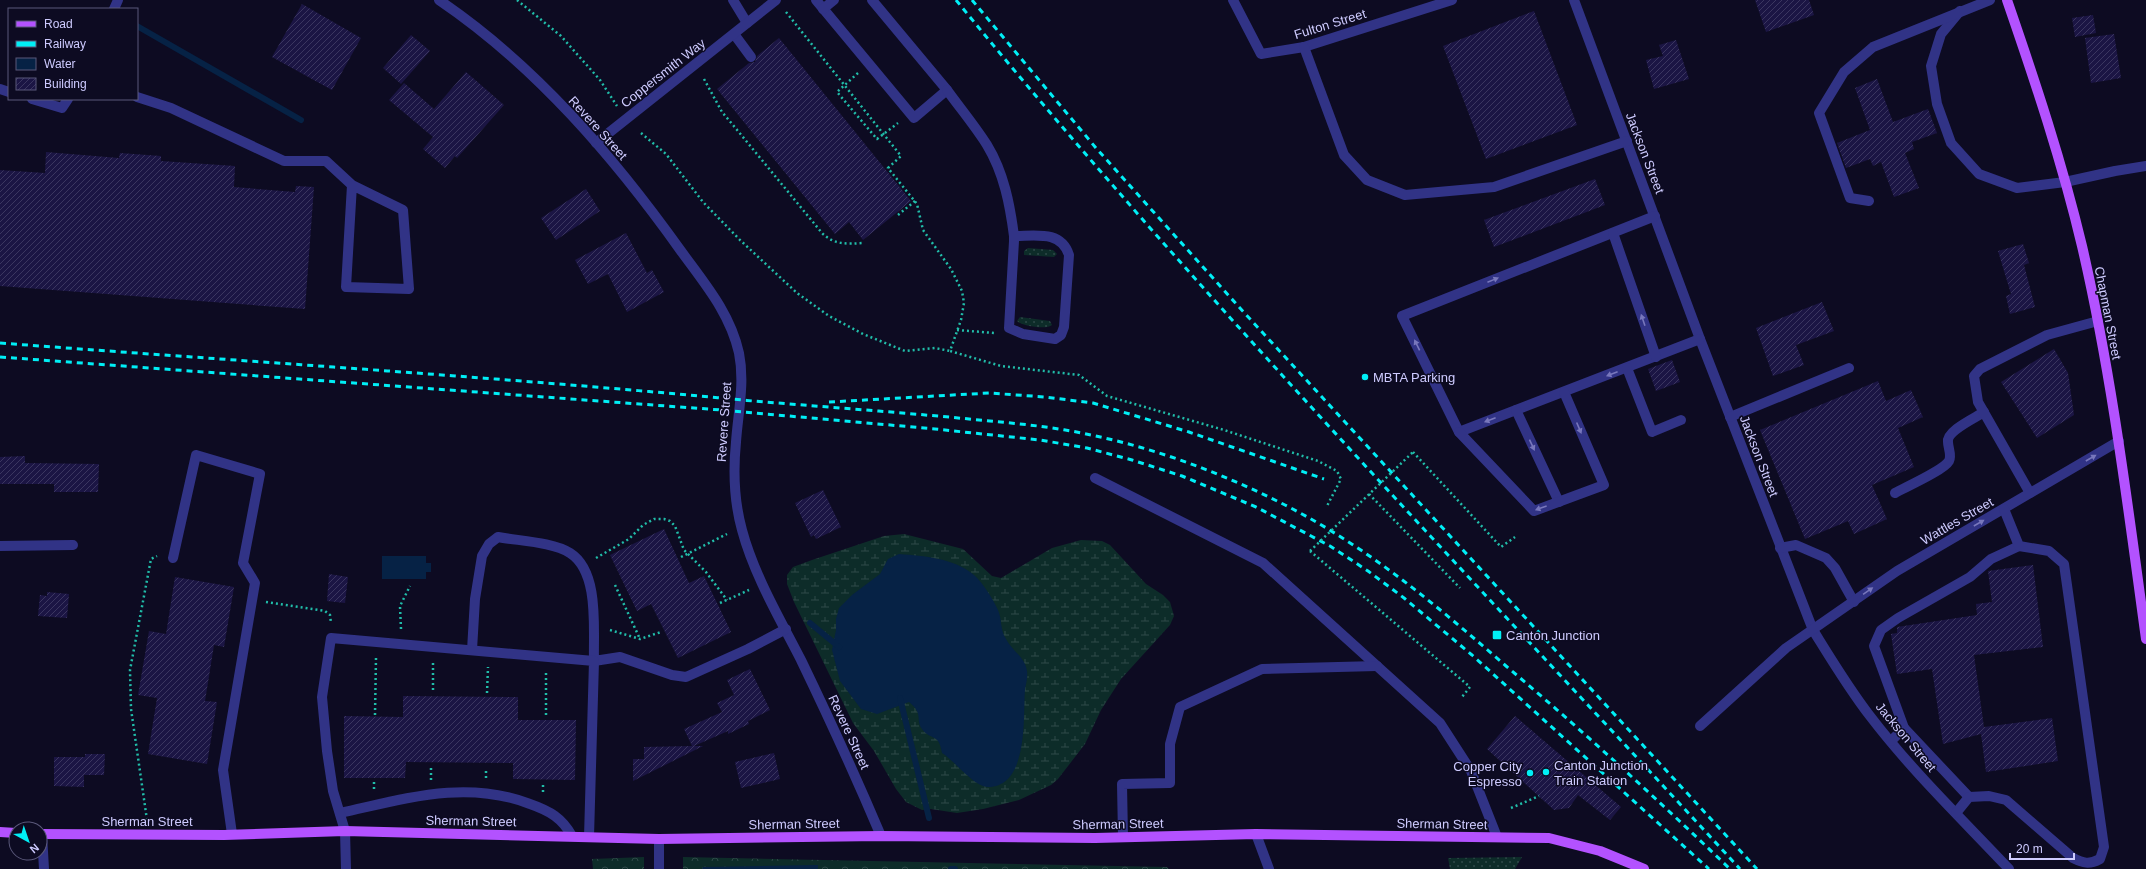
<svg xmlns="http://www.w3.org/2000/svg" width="2146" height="869" font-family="Arial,sans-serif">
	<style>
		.grass { fill: url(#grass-dots) }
		.forest { fill: url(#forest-crowns) }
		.wetland { fill: url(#wetland-marsh) }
		.water { fill: #062245 }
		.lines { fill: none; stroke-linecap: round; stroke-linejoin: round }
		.stream { stroke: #062245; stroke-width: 6 }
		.building { fill: url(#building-hatch) }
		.path { stroke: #21bda9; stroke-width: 2.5; stroke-dasharray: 2 3; stroke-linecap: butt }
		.minor { stroke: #313386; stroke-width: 10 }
		.major { stroke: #b352ff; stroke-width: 10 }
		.rail { stroke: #00eff6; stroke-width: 3; stroke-dasharray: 6 5; stroke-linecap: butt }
		.path-bridge { stroke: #21bda9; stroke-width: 2.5; stroke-dasharray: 2 3; stroke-linecap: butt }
		.oneway { fill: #7877bc }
		.poi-dot { fill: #00eff6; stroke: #0d0b22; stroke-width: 1.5 }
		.labels { text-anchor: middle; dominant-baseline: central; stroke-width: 3; stroke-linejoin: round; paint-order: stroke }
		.street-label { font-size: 13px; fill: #cecbff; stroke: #0d0b22 }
		.poi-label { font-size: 13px; fill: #cecbff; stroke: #0d0b22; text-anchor: start }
	</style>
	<defs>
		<pattern id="grass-dots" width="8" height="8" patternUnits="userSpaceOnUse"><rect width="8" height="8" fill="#0d2c29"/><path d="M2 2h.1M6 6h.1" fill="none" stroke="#2f4949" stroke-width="1.8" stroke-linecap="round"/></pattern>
		<pattern id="forest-crowns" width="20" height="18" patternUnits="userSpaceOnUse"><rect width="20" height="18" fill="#0d2c29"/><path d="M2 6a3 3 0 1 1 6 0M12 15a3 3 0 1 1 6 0" fill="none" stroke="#2f4949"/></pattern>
		<pattern id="wetland-marsh" width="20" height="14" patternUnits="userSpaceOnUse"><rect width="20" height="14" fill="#0d2c29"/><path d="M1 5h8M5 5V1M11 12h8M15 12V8" fill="none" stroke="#2f4949"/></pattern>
		<pattern id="building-hatch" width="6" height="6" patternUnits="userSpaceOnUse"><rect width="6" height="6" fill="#1b1544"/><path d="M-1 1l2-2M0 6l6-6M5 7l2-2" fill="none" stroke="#3b3660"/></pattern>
	</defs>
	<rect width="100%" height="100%" fill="#0d0b22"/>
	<g class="grass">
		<polygon points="1028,248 1053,250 1057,254 1054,257 1024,255 1024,251"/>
		<path d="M 1020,317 L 1050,321 L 1052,325 C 1047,330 1022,326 1017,321 Z"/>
		<polygon points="1522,857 1515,869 1450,869 1448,858"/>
	</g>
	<g class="forest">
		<polygon points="644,857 644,869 593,869 592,859"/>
		<polygon points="683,857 1167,867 1169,869 683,869"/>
	</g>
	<polygon class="wetland" points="904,534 963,549 992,576 1001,578 1052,548 1081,540 1102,541 1110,545 1146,584 1163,595 1170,602 1174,616 1170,625 1121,679 1101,710 1085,744 1058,779 1051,785 1019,800 983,809 957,813 931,809 922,810 906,802 896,789 874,751 853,723 794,602 787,584 787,575 793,567 812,560 884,536"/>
	<g class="water">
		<path d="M 899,554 C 924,556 954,558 974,575 C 983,583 993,599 998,610 C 1002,619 1000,630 1006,639 C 1012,651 1025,657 1027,671 C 1028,677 1026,684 1025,689 C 1023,716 1029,787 988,787 C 974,787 955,761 942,753 C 939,732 930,741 922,729 C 915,719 924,714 909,702 L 877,714 L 861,709 L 840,681 L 832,650 L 836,630 L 836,619 L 839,608 L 852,595 L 880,574 L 888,559 Z"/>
		<polygon points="382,556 426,556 426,563 431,563 431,572 426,572 426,579 382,579"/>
		<polygon points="818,865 818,869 702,869 703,867"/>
	</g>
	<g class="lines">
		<g class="stream">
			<polyline points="137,26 301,120"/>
			<polyline points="810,623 839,647"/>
			<polyline points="900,698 929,818"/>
			<polyline points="951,869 955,869"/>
		</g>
	</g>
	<g class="building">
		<polygon points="1755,0 1809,0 1814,15 1766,32"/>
		<polygon points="302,4 361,38 332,90 272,57"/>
		<polygon points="1534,11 1577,125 1486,159 1443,46"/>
		<polygon points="2093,15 2096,33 2075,37 2072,18"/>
		<polygon points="2114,34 2121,78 2091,83 2085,38"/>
		<polygon points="411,35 430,51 401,84 383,68"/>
		<polygon points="779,38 911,201 863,240 849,222 835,234 717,89 749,63 755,62 757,56"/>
		<polygon points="1676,40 1689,79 1654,89 1646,60 1663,56 1659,45"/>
		<polygon points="466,72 504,105 457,158 455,156 445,168 423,149 433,137 389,100 404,83 434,109"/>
		<polygon points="1877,79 1893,122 1928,109 1937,133 1912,142 1914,149 1905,153 1919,188 1894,197 1881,162 1873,166 1870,159 1846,168 1837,143 1870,130 1855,88"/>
		<polygon points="46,152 119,158 120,153 161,156 161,161 235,166 234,187 295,192 296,186 314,187 305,309 0,286 0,170 45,173"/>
		<polygon points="1595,179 1605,205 1494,247 1484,220"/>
		<polygon points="586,189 600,211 556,240 541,218"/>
		<polygon points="626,233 647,273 652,270 664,292 627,312 608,274 588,284 575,260"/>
		<polygon points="2023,244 2029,263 2024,265 2035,307 2010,314 2006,296 2011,294 1998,251"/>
		<polygon points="1822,302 1834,331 1796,345 1804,365 1773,376 1756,328"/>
		<polygon points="2054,349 2068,373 2074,415 2037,438 2001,382"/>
		<polygon points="1672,360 1680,382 1656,391 1648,369"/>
		<polygon points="1878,381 1886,401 1911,390 1923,417 1898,428 1914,467 1872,485 1887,519 1854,534 1848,521 1805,539 1760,430"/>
		<polygon points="25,456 25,463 99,464 98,492 54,492 54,484 0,484 0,457"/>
		<polygon points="823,490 841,527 816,539 814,535 811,537 795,503"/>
		<polygon points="664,529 689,583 704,576 731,632 678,658 651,604 637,611 610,555"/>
		<polygon points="2033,565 2043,647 1974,655 1984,727 2052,718 2058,761 1986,772 1981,734 1943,744 1932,669 1897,674 1891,634 1897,633 1897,627 1977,615 1976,604 1992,602 1988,571"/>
		<polygon points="329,574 348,577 345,603 327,601"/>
		<polygon points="175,577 234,587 224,647 214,645 205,701 217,702 207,764 148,754 157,698 138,695 149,631 166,634"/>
		<polygon points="47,592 69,594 67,618 38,616 40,595 47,596"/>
		<polygon points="750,669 770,710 748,721 749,724 728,734 728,731 694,746 703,746 633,781 633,759 644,759 644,747 692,746 684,729 722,712 717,703 734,695 727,680"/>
		<polygon points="403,696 518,697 518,720 576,720 575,780 513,779 513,763 406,762 405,778 344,778 344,716 403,717"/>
		<polygon points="1515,716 1621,807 1610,820 1578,795 1569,808 1554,810 1487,749"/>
		<polygon points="774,753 780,779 741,788 735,762"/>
		<polygon points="85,754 105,754 104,775 84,775 84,787 54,786 54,757 85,757"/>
	</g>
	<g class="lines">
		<g class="path">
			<polyline points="517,0 561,36 600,80 617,106"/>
			<polyline points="786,12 901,156 888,168 917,204 923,230 951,269 962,291 964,303 961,320 950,351 1001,366 1079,375 1107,396 1224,430 1318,461 1337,471 1341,479 1327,506"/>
			<polyline points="858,73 837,92 877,139 898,123"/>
			<path d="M 704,79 L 722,112 L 733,125 L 822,233 C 834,245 847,244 863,243"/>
			<polyline points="641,133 666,154 703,202 740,240 797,293 829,316 863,334 905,351 935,348 950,351"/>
			<polyline points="898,215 915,201"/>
			<polyline points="957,330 994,333"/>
			<polyline points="1413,452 1501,547 1515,537"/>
			<polyline points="1369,494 1460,588"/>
			<polyline points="1310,551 1470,687 1462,697"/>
			<polyline points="681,557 727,534"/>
			<polyline points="596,558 629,539 643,525 654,519 664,519 670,521 675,526 684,550 706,572 727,600"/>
			<polyline points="615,585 640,639"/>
			<polyline points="266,602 325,611 330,615 331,623"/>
			<polyline points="720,603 749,590"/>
			<polyline points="401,629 400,606 410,586"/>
			<polyline points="610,630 640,639 661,632"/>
			<polyline points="433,663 433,691"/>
			<polyline points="546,673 546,716"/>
			<polyline points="487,693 488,667"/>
			<polyline points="375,715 376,658"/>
			<polyline points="486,778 486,768"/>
			<polyline points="431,780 431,766"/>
			<polyline points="374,782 374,790"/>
			<polyline points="543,792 543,783"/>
			<polyline points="1511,808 1539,796"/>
			<polyline points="147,820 131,709 130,670 151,559 157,556"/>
		</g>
		<g class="minor">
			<path d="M 439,0 C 535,65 614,157 681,251 C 705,284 730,313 739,353 C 745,383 738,413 736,442 C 733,472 734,501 742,530 C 754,575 780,619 801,660 C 829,718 856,777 881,836"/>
			<polyline points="733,0 747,23"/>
			<polyline points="816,0 914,118 947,90 872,0"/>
			<polyline points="1233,0 1261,54 1304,47 1452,0"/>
			<path d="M 1574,0 L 1700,339 L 1813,630 C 1831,659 1849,689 1870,716 C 1912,771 1962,819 2009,869"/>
			<polyline points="114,9 118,0"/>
			<polyline points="823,9 834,0"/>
			<polyline points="1960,11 1941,34 1931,66 1937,104 1951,143 1979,174 2017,188 2065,182 2115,171 2146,166"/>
			<polyline points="734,34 751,57"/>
			<polyline points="1304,47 1344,155 1367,180 1405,195 1494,187 1627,141"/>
			<polyline points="0,89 9,92"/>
			<path d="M 947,90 C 960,108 975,126 987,145 C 1004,173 1010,205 1014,236 L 1014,241 L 1009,328 L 1023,334 L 1055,339 L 1061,335 L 1064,327 L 1069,255 C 1061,230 1035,236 1014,236"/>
			<polyline points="137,97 171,108 284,161 326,161 352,185 403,210 409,289 346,287 352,185"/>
			<polyline points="32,99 62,108 68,99"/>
			<polyline points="596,143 776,0"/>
			<polyline points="1869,201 1850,198 1819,113 1844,72 1873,47 1990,0"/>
			<polyline points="1655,216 1402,316 1459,432 1700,339"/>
			<polyline points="1613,233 1656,357"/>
			<polyline points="1627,368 1652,432 1681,420"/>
			<polyline points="1516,410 1559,502"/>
			<polyline points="1730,417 1849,368"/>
			<polyline points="1459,432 1534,511 1604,485 1564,392"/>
			<polyline points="1095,478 1263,563 1440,723 1471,771 1497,837"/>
			<path d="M 1895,493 C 1906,487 1944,470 1949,461 C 1952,455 1948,448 1948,442 C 1946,431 1975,418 1984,412"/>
			<polyline points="2030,493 1978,402 1974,376 1980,369 2047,335 2098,321"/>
			<polyline points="0,546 73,545"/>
			<polyline points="1780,548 1796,545 1826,558 1835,568 1854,602"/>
			<polyline points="173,558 196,455 260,474 243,563 255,583 223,770 232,834"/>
			<path d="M 472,650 L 475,599 L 482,556 L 489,544 L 498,537 C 519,541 553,542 570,553 C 600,572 593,630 594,661 L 620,657 L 672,675 L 686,677 L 748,649 L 786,629"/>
			<polyline points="1700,726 1786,648 1897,571 2119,441"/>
			<polyline points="1904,728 1969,797"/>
			<polyline points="1891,741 1904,728 1874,646 1881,630 1898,618 1970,577 1991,559 2019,546"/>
			<path d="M 340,813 C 405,799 465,779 530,804 C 550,811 562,818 572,836"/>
			<path d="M 1956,813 L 1969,797 L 1989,796 L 2006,800 L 2073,858 C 2083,863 2089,865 2100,859 L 2104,847 L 2064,564 L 2049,551 L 2019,546 L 2004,509"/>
			<polyline points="42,834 44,869"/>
			<polyline points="1256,834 1269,869"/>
			<polyline points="1123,837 1122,784 1170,783 1170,744 1180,707 1262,669 1377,666"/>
			<polyline points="346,869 345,831 333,791 327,751 322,697 331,638 594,661 589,837"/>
			<polyline points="659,869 659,839"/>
		</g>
		<g class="major">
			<path d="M 2007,0 C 2035,81 2062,162 2082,246 C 2112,375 2128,508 2146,639"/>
			<polyline points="0,832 16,833"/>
			<polyline points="40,834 224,835 345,831 659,839 881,836 1095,838 1256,834 1549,838 1600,851 1644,869"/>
		</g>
		<g class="rail">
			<path d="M 956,0 C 1203,302 1476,582 1740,869"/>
			<polyline points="972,0 1096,148 1239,307 1757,869"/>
			<path d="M 0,343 C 251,362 502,377 753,401 C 825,407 897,412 969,419 C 1010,423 1051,426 1091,435 C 1158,449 1224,474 1285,505 C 1369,548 1436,605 1506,666 C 1583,731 1657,799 1730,869"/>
			<polyline points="0,357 721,410 935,429 1040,440 1087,448 1132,460 1182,476 1256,507 1330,546 1368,571 1404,598 1472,655 1709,869"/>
			<polyline points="829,402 989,393 1045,397 1093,403 1189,432 1324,479"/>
		</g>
		<polyline class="path-bridge" points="1310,551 1413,452"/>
	</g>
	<defs><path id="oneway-solid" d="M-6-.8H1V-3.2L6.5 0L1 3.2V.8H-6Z"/></defs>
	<g class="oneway">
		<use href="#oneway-solid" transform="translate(1493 280) rotate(-22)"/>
		<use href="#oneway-solid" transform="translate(1643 320) rotate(-109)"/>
		<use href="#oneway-solid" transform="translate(1417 345) rotate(-116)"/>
		<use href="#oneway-solid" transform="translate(1612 374) rotate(159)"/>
		<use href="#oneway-solid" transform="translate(1490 420) rotate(159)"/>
		<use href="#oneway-solid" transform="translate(1579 428) rotate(67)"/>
		<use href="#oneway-solid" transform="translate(1532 445) rotate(65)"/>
		<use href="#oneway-solid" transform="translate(2091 458) rotate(-30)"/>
		<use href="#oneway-solid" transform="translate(1541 508) rotate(160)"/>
		<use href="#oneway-solid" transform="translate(1979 523) rotate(-30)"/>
		<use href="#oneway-solid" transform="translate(1868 591) rotate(-35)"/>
	</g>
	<g class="poi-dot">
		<circle cx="1365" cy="377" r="4"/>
		<rect x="1492" y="630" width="10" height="10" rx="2"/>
		<circle cx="1546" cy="772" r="4"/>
		<circle cx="1530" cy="773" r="4"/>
	</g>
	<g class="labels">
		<g class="street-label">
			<text transform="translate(1330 24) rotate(-17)">Fulton Street</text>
			<text transform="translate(663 73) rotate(-38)">Coppersmith Way</text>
			<text transform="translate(598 128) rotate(48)">Revere Street</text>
			<text transform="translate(1645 153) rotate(69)">Jackson Street</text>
			<text transform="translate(2108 313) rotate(79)">Chapman Street</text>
			<text transform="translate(724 422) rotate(-86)">Revere Street</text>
			<text transform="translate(1759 456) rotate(69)">Jackson Street</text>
			<text transform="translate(1957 521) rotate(-30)">Wattles Street</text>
			<text transform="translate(849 732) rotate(65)">Revere Street</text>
			<text transform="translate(1906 737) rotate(50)">Jackson Street</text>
			<text x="147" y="821">Sherman Street</text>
			<text transform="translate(471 821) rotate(1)">Sherman Street</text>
			<text transform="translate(794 824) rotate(-1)">Sherman Street</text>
			<text transform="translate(1118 824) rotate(-1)">Sherman Street</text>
			<text transform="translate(1442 824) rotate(1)">Sherman Street</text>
		</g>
		<g class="poi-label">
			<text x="1373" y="377">MBTA Parking</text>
			<text x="1506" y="635">Canton Junction</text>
			<text x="1554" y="765">Canton Junction<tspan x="1554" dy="15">Train Station</tspan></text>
			<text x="1522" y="766" text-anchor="end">Copper City<tspan x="1522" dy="15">Espresso</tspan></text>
		</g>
	</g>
	<rect x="8" y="8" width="130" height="92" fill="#0d0b22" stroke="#5a587a"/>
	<rect x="16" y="21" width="20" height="6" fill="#b352ff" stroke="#5a587a"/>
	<text x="44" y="28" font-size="12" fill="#cecbff">Road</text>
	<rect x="16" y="41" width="20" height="6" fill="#00eff6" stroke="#5a587a"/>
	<text x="44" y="48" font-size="12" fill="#cecbff">Railway</text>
	<rect x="16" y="58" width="20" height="12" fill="#062245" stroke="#5a587a"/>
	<text x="44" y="68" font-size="12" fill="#cecbff">Water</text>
	<rect x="16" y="78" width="20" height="12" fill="url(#building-hatch)" stroke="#5a587a"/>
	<text x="44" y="88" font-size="12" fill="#cecbff">Building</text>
	<g transform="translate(28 841) rotate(140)"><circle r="19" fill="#0d0b22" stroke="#5a587a"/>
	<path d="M0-3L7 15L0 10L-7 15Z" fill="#00eff6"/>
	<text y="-6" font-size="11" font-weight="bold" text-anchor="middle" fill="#cecbff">N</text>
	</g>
	<path d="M2010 853v6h64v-6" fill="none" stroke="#cecbff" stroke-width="2"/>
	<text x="2016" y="853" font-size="12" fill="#cecbff" stroke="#0d0b22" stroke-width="3" paint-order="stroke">20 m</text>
</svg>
